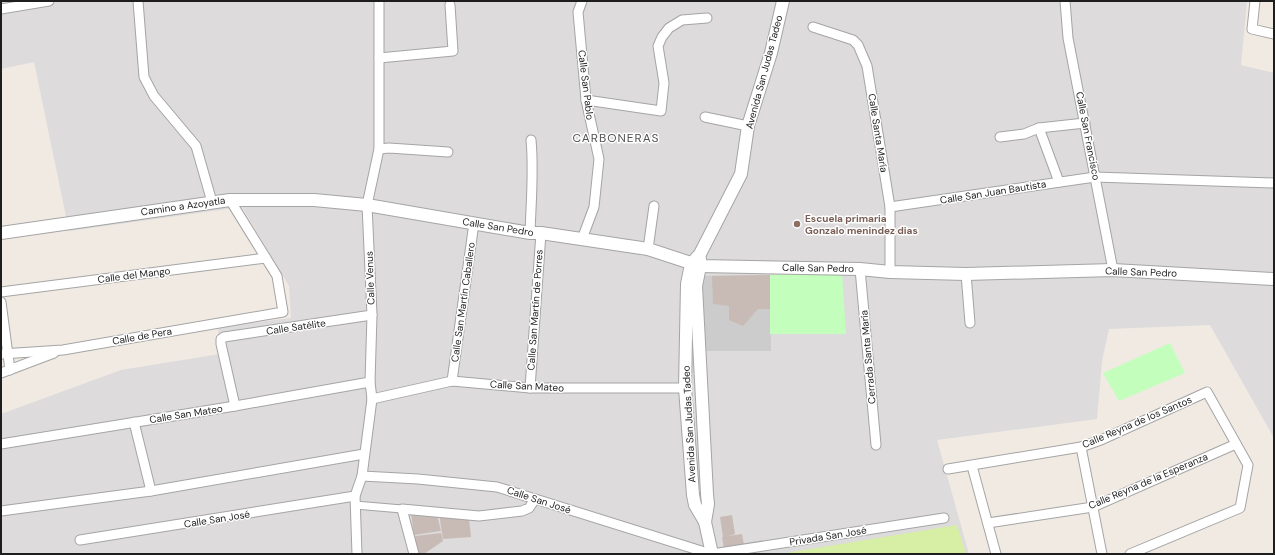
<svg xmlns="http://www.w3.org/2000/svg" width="1275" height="555" font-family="'DM Sans',sans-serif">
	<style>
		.residential { fill: #dddbdb }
		.religious { fill: #ccc }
		.grass { fill: #d6efa5 }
		.park { fill: #c3febd }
		.building { fill: #c8bbb6 }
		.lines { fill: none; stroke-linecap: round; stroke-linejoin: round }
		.pedestrian-casing { stroke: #a5a5a5; stroke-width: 9 }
		.minor-casing { stroke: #a5a5a5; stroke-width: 11 }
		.tertiary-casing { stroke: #a5a5a5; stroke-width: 14 }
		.pedestrian { stroke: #fff; stroke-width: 7 }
		.minor { stroke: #fff; stroke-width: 9 }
		.tertiary { stroke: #fff; stroke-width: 12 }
		.education-dot { fill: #8d6e63; stroke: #fff; stroke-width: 1.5 }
		.labels { text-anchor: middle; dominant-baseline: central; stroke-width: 3; stroke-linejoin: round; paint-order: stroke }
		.street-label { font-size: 10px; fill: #1e1e1e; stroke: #fff }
		.education-label { font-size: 10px; font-weight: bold; fill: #785e54; stroke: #fff; text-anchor: start }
		.quarter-label { font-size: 12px; letter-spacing: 1px; fill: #515151; stroke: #fff }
	</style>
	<rect width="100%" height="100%" fill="#f0eae3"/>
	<polygon class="residential" points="1,1 1247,1 1241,65 1274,73 1274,438 1210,325 1109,329 1102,361 1097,419 937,440 969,554 1,554 1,414 121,370 220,354 218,327 291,318 289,286 242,207 69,231 34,62 1,69"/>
	<polygon class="religious" points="770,275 771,351 700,351 699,276"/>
	<polygon class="grass" points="957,525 966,554 779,554 780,554"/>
	<g class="park">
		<polygon points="842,273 846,334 770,334 770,275"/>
		<polygon points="1170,343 1185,373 1119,401 1103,373"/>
	</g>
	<g class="building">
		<polygon points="770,275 770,309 758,309 743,326 729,320 729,306 713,304 712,276"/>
		<polygon points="411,513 437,515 441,531 414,535"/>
		<polygon points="439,514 469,519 471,537 443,539"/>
		<polygon points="732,515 735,534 728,536 742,534 744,545 724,549 722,537 723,537 720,517"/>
		<polygon points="441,533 443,541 424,554 417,554 415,536"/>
	</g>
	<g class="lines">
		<defs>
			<polyline id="pedestrian" points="355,505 402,509"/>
			<g id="minor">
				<polyline points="138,1 144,77 154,96 196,146 212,202"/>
				<polyline points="1065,1 1068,38 1113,270"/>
				<polyline points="1255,1 1252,29 1274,34"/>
				<polyline points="1,9 49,1"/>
				<polyline points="813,27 853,40 858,45 867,66 890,207 890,272"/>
				<polyline points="379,58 453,51 450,5"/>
				<polyline points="586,100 661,111 664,83 658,46 662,37 669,28 682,20 707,18"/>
				<polyline points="705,117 748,126"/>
				<polyline points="1039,128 1059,182"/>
				<polyline points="1000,137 1024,134 1039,128 1085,123"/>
				<polyline points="379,149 389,148 448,152"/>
				<polyline points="890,207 1095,177 1274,183"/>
				<path d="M 530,233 C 531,202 534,171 531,140"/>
				<polyline points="582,239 594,207 599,159 586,100 578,12 582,1"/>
				<polyline points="648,249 654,206"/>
				<polyline points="860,269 876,445"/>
				<polyline points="966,274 970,323"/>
				<polyline points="1,292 266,258"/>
				<polyline points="1,302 10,370"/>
				<polyline points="1,354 63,350 283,312 277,276 230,200"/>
				<polyline points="1,373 54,353"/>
				<polyline points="452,381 474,223"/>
				<polyline points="530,388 541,233"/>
				<polyline points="372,399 452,381 530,388 685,388"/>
				<polyline points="235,406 221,344 221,339 224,337 372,315"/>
				<polyline points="134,422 151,491"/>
				<polyline points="1,444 235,406 370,382"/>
				<polyline points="1081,447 1102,554"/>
				<polyline points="972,466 996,554"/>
				<polyline points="948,469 1081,447 1101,440 1207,392 1248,465 1240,508 1130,554"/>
				<polyline points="362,476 418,479 497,487 711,554"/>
				<polyline points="1,511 151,491 364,454"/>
				<polyline points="988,523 1093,507 1236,444"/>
				<polyline points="80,540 355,496"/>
				<polyline points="357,554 355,496 362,476 372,399 370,382 372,315 367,205 379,149 379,1"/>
				<polyline points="414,554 402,509 479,516 522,511 529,508 535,499"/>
				<polyline points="712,554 944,518"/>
			</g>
			<g id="tertiary">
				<polyline points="1,233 230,200 314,200 367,205 530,233 541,233 648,249 700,266 860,269 890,272 966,274 1113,270 1274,279"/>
				<polyline points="700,259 700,266 696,286 707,494 708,504 705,522"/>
				<polyline points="712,554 705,522 695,505 693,495 685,388 687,284 691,264 700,254 741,174 748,126 771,53 783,1"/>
			</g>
		</defs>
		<use href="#pedestrian" class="pedestrian-casing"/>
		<use href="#minor" class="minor-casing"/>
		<use href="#tertiary" class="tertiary-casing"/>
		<use href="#pedestrian" class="pedestrian"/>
		<use href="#minor" class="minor"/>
		<use href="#tertiary" class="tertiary"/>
	</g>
	<circle class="education-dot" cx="797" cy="224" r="4"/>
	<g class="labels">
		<g class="street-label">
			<text transform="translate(764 72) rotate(-75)">Avenida San Judas Tadeo</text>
			<text transform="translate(586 85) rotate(83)">Calle San Pablo</text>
			<text transform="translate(878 133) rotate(81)">Calle Santa María</text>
			<text transform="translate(1088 136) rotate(79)">Calle San Francisco</text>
			<text transform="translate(993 192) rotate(-9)">Calle San Juan Bautista</text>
			<text transform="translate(183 206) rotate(-8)">Camino a Azoyatla</text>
			<text transform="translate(498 227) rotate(9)">Calle San Pedro</text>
			<text transform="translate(818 268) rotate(1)">Calle San Pedro</text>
			<text transform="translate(1141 272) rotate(2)">Calle San Pedro</text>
			<text transform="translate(134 275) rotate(-7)">Calle del Mango</text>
			<text transform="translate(370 278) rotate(-92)">Calle Venus</text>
			<text transform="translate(463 302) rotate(-82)">Calle San Martín Caballero</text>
			<text transform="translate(535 310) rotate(-86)">Calle San Martín de Porres</text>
			<text transform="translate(296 327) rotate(-8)">Calle Satélite</text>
			<text transform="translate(142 336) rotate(-10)">Calle de Pera</text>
			<text transform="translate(868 357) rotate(-95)">Cerrada Santa María</text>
			<text transform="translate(527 386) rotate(3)">Calle San Mateo</text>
			<text transform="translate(186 414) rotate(-9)">Calle San Mateo</text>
			<text transform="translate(1137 422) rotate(-23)">Calle Reyna de los Santos</text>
			<text transform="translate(689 424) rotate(-93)">Avenida San Judas Tadeo</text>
			<text transform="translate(1148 481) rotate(-23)">Calle Reyna de la Esperanza</text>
			<text transform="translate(539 500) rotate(18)">Calle San José</text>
			<text transform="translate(217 519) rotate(-9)">Calle San José</text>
			<text transform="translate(828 536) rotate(-9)">Privada San José</text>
		</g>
		<g class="education-label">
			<text x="805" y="218">Escuela primaria<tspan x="805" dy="12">Gonzalo menindez dias</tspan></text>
		</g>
		<g class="quarter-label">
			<text x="616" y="138">CARBONERAS</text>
		</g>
	</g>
	<rect width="1275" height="555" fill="none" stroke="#1e1e1e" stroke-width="4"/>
</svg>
